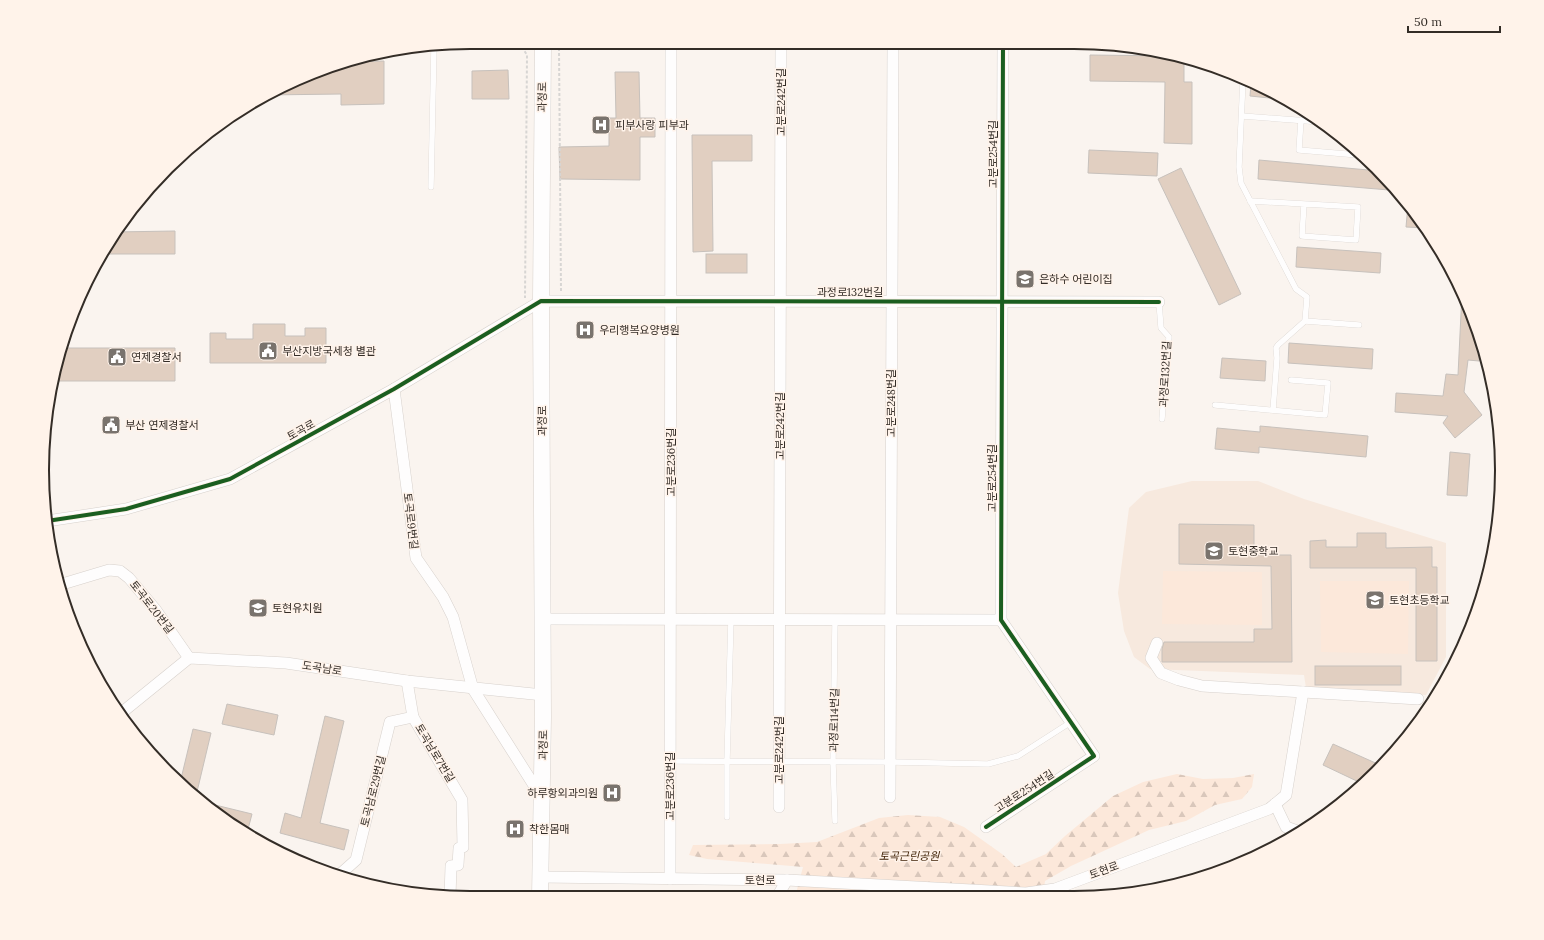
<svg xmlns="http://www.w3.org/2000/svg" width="1544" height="940" font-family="Lora,'Noto Sans KR',serif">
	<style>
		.built { fill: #f7e9de }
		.forest { fill: url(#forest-firs) }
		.pitch { fill: #fce8da }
		.building { fill: #e1cfc1; stroke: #c7c1bc }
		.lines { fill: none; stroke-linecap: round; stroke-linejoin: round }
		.lane-casing { stroke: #d7d1cc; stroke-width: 6 }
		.street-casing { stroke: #d7d1cc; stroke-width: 12 }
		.secondary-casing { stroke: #d7d1cc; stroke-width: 17 }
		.path { stroke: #d7d5d3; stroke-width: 2; stroke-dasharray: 3 2; stroke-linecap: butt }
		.lane { stroke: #fefdfd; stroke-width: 5.5 }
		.street { stroke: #fefdfd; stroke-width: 11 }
		.secondary { stroke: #fefdfd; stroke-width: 16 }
		.cycleway-casing { stroke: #fff3ea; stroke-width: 6 }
		.cycleway { stroke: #1b5e20; stroke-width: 4 }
		.labels { text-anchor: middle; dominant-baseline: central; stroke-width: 3; stroke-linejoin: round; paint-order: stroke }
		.street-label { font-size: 11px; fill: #342d27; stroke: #fff3ea }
		.poi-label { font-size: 11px; fill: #342d27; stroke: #fff3ea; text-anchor: start }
		.park-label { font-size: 11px; font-style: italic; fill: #412307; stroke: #fff3ea }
		.rim { fill: none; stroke: #342d27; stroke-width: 2 }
	</style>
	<defs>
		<pattern id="forest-firs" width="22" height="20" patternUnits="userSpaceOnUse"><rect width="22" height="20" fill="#fce8da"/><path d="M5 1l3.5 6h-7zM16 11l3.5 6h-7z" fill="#d9c7bb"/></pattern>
	</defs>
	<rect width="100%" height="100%" fill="#faf4ef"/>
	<polygon class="built" points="1192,481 1258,481 1304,499 1446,543 1446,657 1426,695 1306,688 1304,675 1150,669 1134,657 1124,631 1118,593 1129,508 1146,492"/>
	<polygon class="forest" points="1177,774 1203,779 1233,778 1254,774 1252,787 1242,799 1215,805 1186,821 1149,830 1071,866 1045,881 1043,897 795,897 803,867 707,859 689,855 693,845 780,844 817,842 879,818 908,815 940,817 964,827 1002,854 1016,867 1046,854 1065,836 1113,796 1143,782"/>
	<g class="pitch">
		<polygon points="1163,571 1262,572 1262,625 1162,624"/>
		<polygon points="1320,581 1409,581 1408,654 1321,652"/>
	</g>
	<g class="building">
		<polygon points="1090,55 1169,56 1184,59 1184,82 1192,82 1192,144 1164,143 1165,82 1090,81"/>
		<polygon points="384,61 384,104 341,105 341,94 266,95 280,86 333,65 346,62"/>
		<polygon points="508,70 509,99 472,99 472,71"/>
		<polygon points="615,72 639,72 640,118 655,118 655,137 640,137 640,180 560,179 559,147 609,146 609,118 616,118"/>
		<polygon points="1251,84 1279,98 1279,99 1250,96"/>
		<polygon points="692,135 752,135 752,161 712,161 713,251 693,252"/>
		<polygon points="1089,150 1158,153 1157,176 1088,173"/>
		<polygon points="1259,160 1379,171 1389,183 1389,190 1258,179"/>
		<polygon points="1181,168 1241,294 1219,305 1158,179"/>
		<polygon points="1408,205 1415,214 1426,228 1406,227"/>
		<polygon points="175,231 175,254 103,254 114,232"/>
		<polygon points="1297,247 1381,253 1380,273 1296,267"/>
		<rect x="706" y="254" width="41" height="19"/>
		<polygon points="1462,293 1470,306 1480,341 1479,361 1468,360 1464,392 1482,415 1455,438 1443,423 1448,416 1395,412 1396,393 1443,396 1446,374 1458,375"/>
		<polygon points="253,324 285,324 285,336 305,336 305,328 326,328 326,363 210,363 210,333 226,333 226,339 253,339"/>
		<polygon points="1289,343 1373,349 1372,369 1288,363"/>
		<polygon points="61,348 175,348 175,381 57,381 57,366"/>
		<polygon points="1222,358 1266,361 1265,381 1220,378"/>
		<polygon points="1260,426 1368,436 1366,457 1259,447 1259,453 1215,449 1217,428 1260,432"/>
		<polygon points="1450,452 1470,454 1467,496 1447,495"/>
		<polygon points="1179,524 1254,525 1254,555 1291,555 1292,662 1162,662 1162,649 1164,642 1254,642 1254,629 1272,629 1271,566 1179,564"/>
		<polygon points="1357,533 1386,533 1386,548 1432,547 1432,567 1437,567 1437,661 1416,661 1416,568 1310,568 1310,541 1326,540 1326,547 1357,547"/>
		<rect x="1315" y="666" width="86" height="19"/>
		<polygon points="227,704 278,715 274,735 222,724"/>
		<polygon points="325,716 344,721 320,823 349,830 344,850 280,833 285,813 301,818"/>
		<polygon points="193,729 211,733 196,796 180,783"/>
		<polygon points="1333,744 1380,765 1363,784 1323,765"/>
		<polygon points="203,802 252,814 247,833 232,826"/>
	</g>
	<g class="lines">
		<defs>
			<g id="lane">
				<polyline points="1243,80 1239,167 1241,183 1296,289 1307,297 1305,321 1278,345 1276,348 1277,358 1273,410"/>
				<polyline points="1242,116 1321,122"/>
				<polyline points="1301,120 1299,150 1358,155 1358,152"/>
				<polyline points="431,187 434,46"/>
				<polyline points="1250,201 1358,207 1356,240 1302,236 1304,204"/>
				<polyline points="1159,302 1161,328 1169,337 1162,419"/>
				<polyline points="1305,321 1359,325"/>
				<polyline points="1215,405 1325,415 1328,383 1291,380"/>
				<polyline points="835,620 833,762 835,821"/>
				<polyline points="670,761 890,762 988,764 1018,756 1071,722"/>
				<polyline points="727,817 727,761 731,619"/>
			</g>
			<g id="street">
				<polyline points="394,389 416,558 443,597 453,617 473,689 542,798"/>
				<polyline points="47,521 126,509 230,479 394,389 541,301 1159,302"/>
				<polyline points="59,585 109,570 120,571 129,578 155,609 189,658"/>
				<polyline points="543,619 1001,620"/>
				<polyline points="1157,643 1151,658 1161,673 1179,680 1202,686 1418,699"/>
				<polyline points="407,681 413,717 462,800 463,847 459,848 458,865 451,866 450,897"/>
				<polyline points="120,714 189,658 286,663 407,681 543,695"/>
				<polyline points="890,797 893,44"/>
				<polyline points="1275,804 1286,827 1300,832"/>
				<polyline points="779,807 781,44"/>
				<polyline points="986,827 1094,756 1001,620 1003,43"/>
				<polyline points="338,876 356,860 390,722 413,717"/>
				<polyline points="540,877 787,880 1026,893 1055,889 1269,809 1286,795 1303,692"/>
				<polyline points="670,879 671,45"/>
				<polyline points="777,897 787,880"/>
			</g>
			<polyline id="secondary" points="540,897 543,717 541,301 543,45"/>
		</defs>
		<use href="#lane" class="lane-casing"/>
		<use href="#street" class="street-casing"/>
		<use href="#secondary" class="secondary-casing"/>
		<g class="path">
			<polyline points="522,47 527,55 525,298"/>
			<polyline points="561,291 559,49 562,45"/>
		</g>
		<use href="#lane" class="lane"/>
		<use href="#street" class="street"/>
		<use href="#secondary" class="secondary"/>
		<defs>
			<g id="cycleway">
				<polyline points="47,521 126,509 230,479 394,389 541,301 1159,302"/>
				<polyline points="986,827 1094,756 1001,620 1003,43"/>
			</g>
		</defs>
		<use href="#cycleway" class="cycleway-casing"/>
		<use href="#cycleway" class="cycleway"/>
	</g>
	<defs>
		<symbol id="hospital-square" viewBox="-11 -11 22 22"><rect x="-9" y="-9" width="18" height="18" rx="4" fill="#79736d" stroke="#fff3ea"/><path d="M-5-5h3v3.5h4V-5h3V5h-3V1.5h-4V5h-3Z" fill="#fff"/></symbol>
		<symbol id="school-square" viewBox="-11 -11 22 22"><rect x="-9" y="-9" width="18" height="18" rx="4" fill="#79736d" stroke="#fff3ea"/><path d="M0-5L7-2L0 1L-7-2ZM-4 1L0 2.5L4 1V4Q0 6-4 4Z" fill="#fff"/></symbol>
		<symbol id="civic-square" viewBox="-11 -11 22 22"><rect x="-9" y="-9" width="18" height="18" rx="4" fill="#79736d" stroke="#fff3ea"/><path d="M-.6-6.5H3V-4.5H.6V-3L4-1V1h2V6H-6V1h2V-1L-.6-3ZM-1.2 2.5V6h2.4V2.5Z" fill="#fff"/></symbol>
	</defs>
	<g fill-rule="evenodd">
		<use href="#hospital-square" x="590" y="114" width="22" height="22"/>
		<use href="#school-square" x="1014" y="268" width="22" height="22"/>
		<use href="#hospital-square" x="574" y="319" width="22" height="22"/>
		<use href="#civic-square" x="257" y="340" width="22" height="22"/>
		<use href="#civic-square" x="106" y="346" width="22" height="22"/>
		<use href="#civic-square" x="100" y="414" width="22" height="22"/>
		<use href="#school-square" x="1203" y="540" width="22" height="22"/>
		<use href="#school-square" x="1364" y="589" width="22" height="22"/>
		<use href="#school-square" x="247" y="597" width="22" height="22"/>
		<use href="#hospital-square" x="601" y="782" width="22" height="22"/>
		<use href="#hospital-square" x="504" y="818" width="22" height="22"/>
	</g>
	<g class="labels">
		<g class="street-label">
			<text transform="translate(542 97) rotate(-89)">과정로</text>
			<text transform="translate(781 102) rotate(-90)">고분로242번길</text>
			<text transform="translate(993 154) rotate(-90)">고분로254번길</text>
			<text x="850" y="292">과정로132번길</text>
			<text transform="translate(1165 374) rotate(-87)">과정로132번길</text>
			<text transform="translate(891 403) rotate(-90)">고분로248번길</text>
			<text transform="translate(542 421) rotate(-90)">과정로</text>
			<text transform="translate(780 426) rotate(-90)">고분로242번길</text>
			<text transform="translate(301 430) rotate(-29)">토곡로</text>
			<text transform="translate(671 462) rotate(-90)">고분로236번길</text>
			<text transform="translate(992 478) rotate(-90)">고분로254번길</text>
			<text transform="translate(411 521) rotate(83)">토곡로9번길</text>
			<text transform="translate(152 607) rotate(52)">토곡로20번길</text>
			<text transform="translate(322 668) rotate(9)">도곡남로</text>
			<text transform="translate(834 720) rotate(-89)">과정로114번길</text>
			<text transform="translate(543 745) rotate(-89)">과정로</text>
			<text transform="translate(779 750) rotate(-90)">고분로242번길</text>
			<text transform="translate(435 753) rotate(59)">토곡남로7번길</text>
			<text transform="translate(670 786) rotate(-90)">고분로236번길</text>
			<text transform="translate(373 791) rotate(-76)">토곡남로29번길</text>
			<text transform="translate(1024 791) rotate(-33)">고분로254번길</text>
			<text transform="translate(1104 870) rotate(-20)">토현로</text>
			<text x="760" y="880">토현로</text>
		</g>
		<g class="poi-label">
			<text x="615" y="125">피부사랑 피부과</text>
			<text x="1039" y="279">은하수 어린이집</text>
			<text x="599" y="330">우리행복요양병원</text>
			<text x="282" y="351">부산지방국세청 별관</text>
			<text x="131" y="357">연제경찰서</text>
			<text x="125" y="425">부산 연제경찰서</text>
			<text x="1228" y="551">토현중학교</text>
			<text x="1389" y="600">토현초등학교</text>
			<text x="272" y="608">토현유치원</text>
			<text x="598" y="793" text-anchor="end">하루항외과의원</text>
			<text x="529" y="829">착한몸매</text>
		</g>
		<g class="park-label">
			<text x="909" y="856">토곡근린공원</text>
		</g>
	</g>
	<path d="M0 0H1544V940H0ZM470 49H1074A421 421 0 0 1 1495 470V470A421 421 0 0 1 1074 891H470A421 421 0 0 1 49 470V470A421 421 0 0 1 470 49Z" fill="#fff3ea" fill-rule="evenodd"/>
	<path class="rim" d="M470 49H1074A421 421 0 0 1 1495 470V470A421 421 0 0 1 1074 891H470A421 421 0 0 1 49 470V470A421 421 0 0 1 470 49Z"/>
	<path d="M1408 26v6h92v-6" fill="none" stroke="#342d27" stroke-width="2"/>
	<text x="1414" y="26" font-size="12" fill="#342d27" stroke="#fff3ea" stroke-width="3" paint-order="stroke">50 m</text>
</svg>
